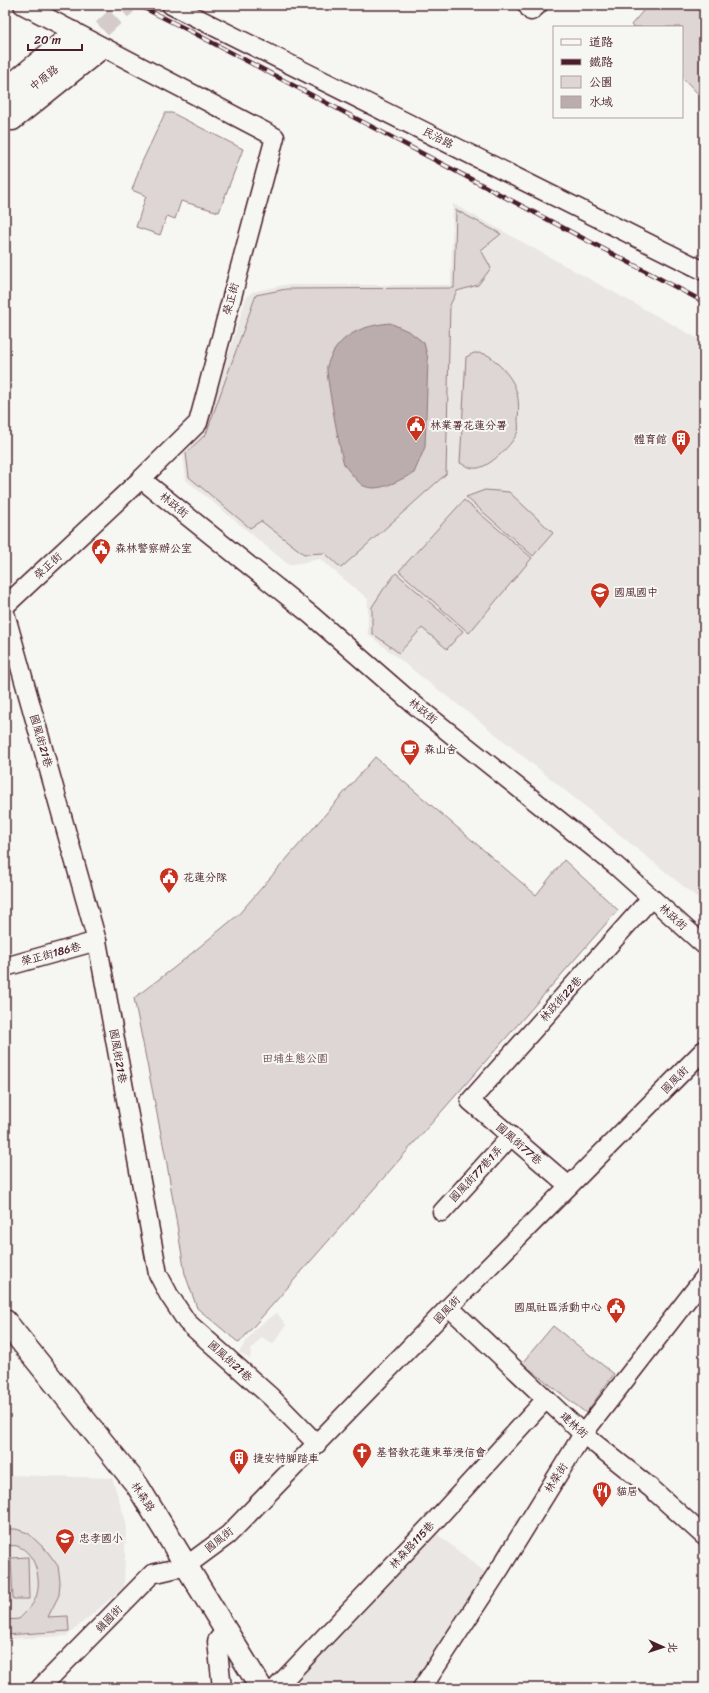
<svg xmlns="http://www.w3.org/2000/svg" width="709" height="1693" font-family="Sriracha,'LXGW WenKai TC',sans-serif">
	<style>
		.built { fill: #e9e6e3 }
		.green { fill: #ddd6d5; stroke: #947a80 }
		.water { fill: #bbadae; stroke: #8e747a }
		.lines { fill: none; stroke-linecap: round; stroke-linejoin: round }
		.minor-tunnel { stroke: #d4cbca; stroke-width: 18; stroke-dasharray: 18 9; stroke-linecap: butt }
		.minor-casing { stroke: #4a1f2b; stroke-width: 21 }
		.tertiary-casing { stroke: #4a1f2b; stroke-width: 25 }
		.minor { stroke: #f6f6f2; stroke-width: 18 }
		.tertiary { stroke: #f6f6f2; stroke-width: 22 }
		.rail-casing { stroke: #4a1f2b; stroke-width: 4.5 }
		.rail { stroke: #f6f6f2; stroke-width: 3; stroke-dasharray: 9; stroke-linecap: butt }
		.labels { text-anchor: middle; dominant-baseline: central; stroke-width: 4; stroke-linejoin: round; paint-order: stroke }
		.street-label { font-size: 11px; fill: #4a1f2b; stroke: #f6f6f2 }
		.poi-label { font-size: 11px; fill: #4a1f2b; stroke: #f6f6f2; text-anchor: start }
		.park-label { font-size: 11px; fill: #6f4d56; stroke: #f6f6f2 }
	</style>
	<rect width="100%" height="100%" fill="#f6f6f2"/>
	<filter id="ink" filterUnits="userSpaceOnUse"><feTurbulence type="fractalNoise" baseFrequency=".025" numOctaves="2"/><feDisplacementMap in="SourceGraphic" scale="8" xChannelSelector="R" yChannelSelector="G"/><feConvolveMatrix kernelMatrix="1 2 1 2 8 2 1 2 1" color-interpolation-filters="sRGB"/></filter>
	<g filter="url(#ink)">
		<g class="built">
			<polygon points="453,204 704,342 704,903 477,719 432,685 368,634 368,599 320,559 289,565 186,480 183,452 205,431 246,298 252,292 284,285 451,285"/>
			<polygon points="277,1313 286,1325 273,1344 262,1337 251,1349 250,1359 239,1352 256,1328"/>
			<polygon points="5,1475 112,1478 126,1522 124,1587 67,1636 5,1639"/>
			<polygon points="433,1531 490,1576 411,1688 306,1688 296,1672"/>
		</g>
		<g class="green">
			<polygon points="648,5 693,5 704,14 704,100 682,77 682,27 633,27 631,25"/>
			<polygon points="165,113 172,113 243,149 219,212 181,201 175,219 167,216 160,235 136,227 146,196 132,190 141,164"/>
			<polygon points="456,210 501,234 481,250 491,268 478,285 457,291 450,305 446,474 341,568 325,553 304,554 261,521 250,528 189,477 186,453 206,434 256,295 286,289 454,288"/>
			<path d="M 474,353 C 490,353 491,357 502,368 C 517,384 520,397 518,419 C 518,422 519,427 518,431 C 514,443 491,466 478,468 C 472,469 466,466 460,463 L 466,357 Z"/>
			<polygon points="485,490 509,492 553,533 533,556 466,497"/>
			<polygon points="464,500 532,558 469,633 399,571"/>
			<polygon points="396,573 463,631 447,649 422,628 399,653 372,633 372,607 383,590"/>
			<polygon points="375,757 536,895 564,860 618,910 239,1343 197,1308 185,1274 167,1164 134,998 175,967 238,915"/>
			<polygon points="553,1326 614,1374 586,1413 522,1363"/>
			<path d="M 5,1529 L 16,1529 L 28,1533 L 47,1551 L 58,1566 L 60,1581 L 59,1595 L 48,1617 L 68,1616 L 69,1631 L 5,1635 L 5,1620 L 19,1619 C 25,1613 33,1606 36,1597 C 42,1581 36,1552 17,1546 C 14,1545 8,1546 5,1546 Z"/>
			<polygon points="28,1557 29,1599 13,1599 11,1558"/>
		</g>
		<path class="water" d="M 390,323 L 410,332 L 424,343 L 428,359 L 425,447 L 414,473 C 399,480 378,494 362,485 C 359,483 346,468 344,464 C 341,456 325,371 327,366 C 337,335 361,326 390,323 Z"/>
		<g class="lines">
			<polyline class="minor-tunnel" points="82,47 128,5"/>
			<defs>
				<g id="minor">
					<polyline points="171,5 704,271"/>
					<polyline points="527,5 531,11 538,5"/>
					<polyline points="5,88 74,31"/>
					<polyline points="5,109 82,47"/>
					<polyline points="5,121 13,121 104,48"/>
					<polyline points="141,479 311,615 411,702 615,865 704,945"/>
					<polyline points="5,606 141,479 198,423 275,137 23,5"/>
					<polyline points="5,613 97,941 158,1274 169,1295 187,1322 271,1397 317,1444"/>
					<polyline points="5,967 97,941"/>
					<polyline points="569,1186 470,1101 651,898"/>
					<polyline points="442,1212 511,1136"/>
					<polyline points="449,1307 583,1434 652,1489 704,1536"/>
					<polyline points="40,1688 152,1574 186,1566 228,1535 449,1307 704,1050"/>
					<polyline points="222,1688 217,1641 226,1630"/>
					<polyline points="276,1688 432,1524 546,1399"/>
					<polyline points="422,1688 501,1567 583,1434 704,1278"/>
				</g>
				<polyline id="tertiary" points="5,1321 137,1485 261,1688"/>
			</defs>
			<use href="#minor" class="minor-casing"/>
			<use href="#tertiary" class="tertiary-casing"/>
			<use href="#minor" class="minor"/>
			<use href="#tertiary" class="tertiary"/>
			<defs>
				<polyline id="rail" points="138,5 192,32 704,302"/>
			</defs>
			<use href="#rail" class="rail-casing"/>
			<use href="#rail" class="rail"/>
		</g>
	</g>
	<defs>
		<symbol id="civic-pin" viewBox="-11 -11 22 30"><path d="M0 17L-7.5 6A9.5 9.5 0 1 1 7.5 6Z" fill="#c8321e" stroke="#f6f6f2"/><path d="M-.6-6.5H3V-4.5H.6V-3L4-1V1h2V6H-6V1h2V-1L-.6-3ZM-1.2 2.5V6h2.4V2.5Z" fill="#fff"/></symbol>
		<symbol id="building-pin" viewBox="-11 -11 22 30"><path d="M0 17L-7.5 6A9.5 9.5 0 1 1 7.5 6Z" fill="#c8321e" stroke="#f6f6f2"/><path d="M-4-6H4V6H1V3H-1V6H-4ZM-2.5-4.3h1.7v1.8h-1.7ZM.8-4.3h1.7v1.8H.8ZM-2.5-1h1.7V.8h-1.7ZM.8-1h1.7V.8H.8Z" fill="#fff"/></symbol>
		<symbol id="school-pin" viewBox="-11 -11 22 30"><path d="M0 17L-7.5 6A9.5 9.5 0 1 1 7.5 6Z" fill="#c8321e" stroke="#f6f6f2"/><path d="M0-5L7-2L0 1L-7-2ZM-4 1L0 2.5L4 1V4Q0 6-4 4Z" fill="#fff"/></symbol>
		<symbol id="cafe-pin" viewBox="-11 -11 22 30"><path d="M0 17L-7.5 6A9.5 9.5 0 1 1 7.5 6Z" fill="#c8321e" stroke="#f6f6f2"/><path d="M-5.5-4.5H6V0H3Q3 3.5 0 3.5H-2.5Q-5.5 3.5-5.5 0ZM3-3.2v2h1.7v-2ZM-6 4.5H4V6H-6Z" fill="#fff"/></symbol>
		<symbol id="church-pin" viewBox="-11 -11 22 30"><path d="M0 17L-7.5 6A9.5 9.5 0 1 1 7.5 6Z" fill="#c8321e" stroke="#f6f6f2"/><path d="M-1.2-6h2.4v3.5h3.3v2.4h-3.3V6h-2.4V-.1h-3.3v-2.4h3.3Z" fill="#fff"/></symbol>
		<symbol id="restaurant-pin" viewBox="-11 -11 22 30"><path d="M0 17L-7.5 6A9.5 9.5 0 1 1 7.5 6Z" fill="#c8321e" stroke="#f6f6f2"/><path d="M-5-6h1v4h1v-4h1v4h1v-4h1v5L-1.5 .5V6h-2V.5L-5-1ZM5-6V6H3V1.5H1.5Q1.5-4 5-6Z" fill="#fff"/></symbol>
	</defs>
	<g fill-rule="evenodd">
		<use href="#civic-pin" x="405" y="414" width="22" height="30"/>
		<use href="#building-pin" x="670" y="428" width="22" height="30"/>
		<use href="#civic-pin" x="90" y="537" width="22" height="30"/>
		<use href="#school-pin" x="589" y="581" width="22" height="30"/>
		<use href="#cafe-pin" x="399" y="738" width="22" height="30"/>
		<use href="#civic-pin" x="158" y="866" width="22" height="30"/>
		<use href="#civic-pin" x="605" y="1296" width="22" height="30"/>
		<use href="#church-pin" x="351" y="1441" width="22" height="30"/>
		<use href="#building-pin" x="228" y="1447" width="22" height="30"/>
		<use href="#restaurant-pin" x="591" y="1480" width="22" height="30"/>
		<use href="#school-pin" x="54" y="1527" width="22" height="30"/>
	</g>
	<g class="labels">
		<g class="street-label">
			<text transform="translate(44 78) rotate(-38)">中原路</text>
			<text transform="translate(438 138) rotate(27)">民治路</text>
			<text transform="translate(231 299) rotate(-75)">榮正街</text>
			<text transform="translate(174 505) rotate(39)">林政街</text>
			<text transform="translate(48 566) rotate(-43)">榮正街</text>
			<text transform="translate(423 711) rotate(39)">林政街</text>
			<text transform="translate(41 741) rotate(74)">國風街21巷</text>
			<text transform="translate(673 917) rotate(42)">林政街</text>
			<text transform="translate(51 954) rotate(-15)">榮正街186巷</text>
			<text transform="translate(561 999) rotate(-48)">林政街22巷</text>
			<text transform="translate(118 1056) rotate(80)">國風街21巷</text>
			<text transform="translate(675 1080) rotate(-45)">國風街</text>
			<text transform="translate(519 1144) rotate(41)">國風街77巷</text>
			<text transform="translate(476 1174) rotate(-47)">國風街77巷1弄</text>
			<text transform="translate(447 1310) rotate(-47)">國風街</text>
			<text transform="translate(230 1361) rotate(42)">國風街21巷</text>
			<text transform="translate(574 1425) rotate(42)">建林街</text>
			<text transform="translate(556 1478) rotate(-58)">林榮街</text>
			<text transform="translate(143 1497) rotate(57)">林森路</text>
			<text transform="translate(219 1540) rotate(-39)">國風街</text>
			<text transform="translate(412 1545) rotate(-47)">林森路115巷</text>
			<text transform="translate(109 1619) rotate(-46)">鎮國街</text>
		</g>
		<g class="poi-label">
			<text x="430" y="425">林業署花蓮分署</text>
			<text x="667" y="439" text-anchor="end">體育館</text>
			<text x="115" y="548">森林警察辦公室</text>
			<text x="614" y="592">國風國中</text>
			<text x="424" y="749">森山舍</text>
			<text x="183" y="877">花蓮分隊</text>
			<text x="602" y="1307" text-anchor="end">國風社區活動中心</text>
			<text x="376" y="1452">基督教花蓮東華浸信會</text>
			<text x="253" y="1458">捷安特腳踏車</text>
			<text x="616" y="1491">貓居</text>
			<text x="79" y="1538">忠孝國小</text>
		</g>
		<g class="park-label">
			<text x="295" y="1058">田埔生態公園</text>
		</g>
	</g>
	<rect width="709" height="1693" fill="none" stroke="#f6f6f2" stroke-width="20"/>
	<rect x="10" y="10" width="689" height="1673" fill="none" stroke="#4a1f2b" stroke-width="1.5" filter="url(#ink)"/>
	<rect x="553" y="26" width="130" height="92" fill="#f6f6f2" stroke="#b1a0a2"/>
	<rect x="561" y="39" width="20" height="6" fill="#f6f6f2" stroke="#b1a0a2"/>
	<text x="589" y="46" font-size="12" fill="#4a1f2b">道路</text>
	<rect x="561" y="59" width="20" height="6" fill="#4a1f2b" stroke="#b1a0a2"/>
	<text x="589" y="66" font-size="12" fill="#4a1f2b">鐵路</text>
	<rect x="561" y="76" width="20" height="12" fill="#ddd6d5" stroke="#b1a0a2"/>
	<text x="589" y="86" font-size="12" fill="#4a1f2b">公園</text>
	<rect x="561" y="96" width="20" height="12" fill="#bbadae" stroke="#b1a0a2"/>
	<text x="589" y="106" font-size="12" fill="#4a1f2b">水域</text>
	<g transform="translate(663 1647) rotate(93)" stroke="#f6f6f2" stroke-width="3" paint-order="stroke">
	<path d="M0-3L7 15L0 10L-7 15Z" fill="#4a1f2b"/>
	<text y="-6" font-size="11" font-weight="bold" text-anchor="middle" fill="#4a1f2b">北</text>
	</g>
	<path d="M28 44v6h54v-6" fill="none" stroke="#4a1f2b" stroke-width="2"/>
	<text x="34" y="44" font-size="12" fill="#4a1f2b" stroke="#f6f6f2" stroke-width="3" paint-order="stroke">20 m</text>
</svg>
